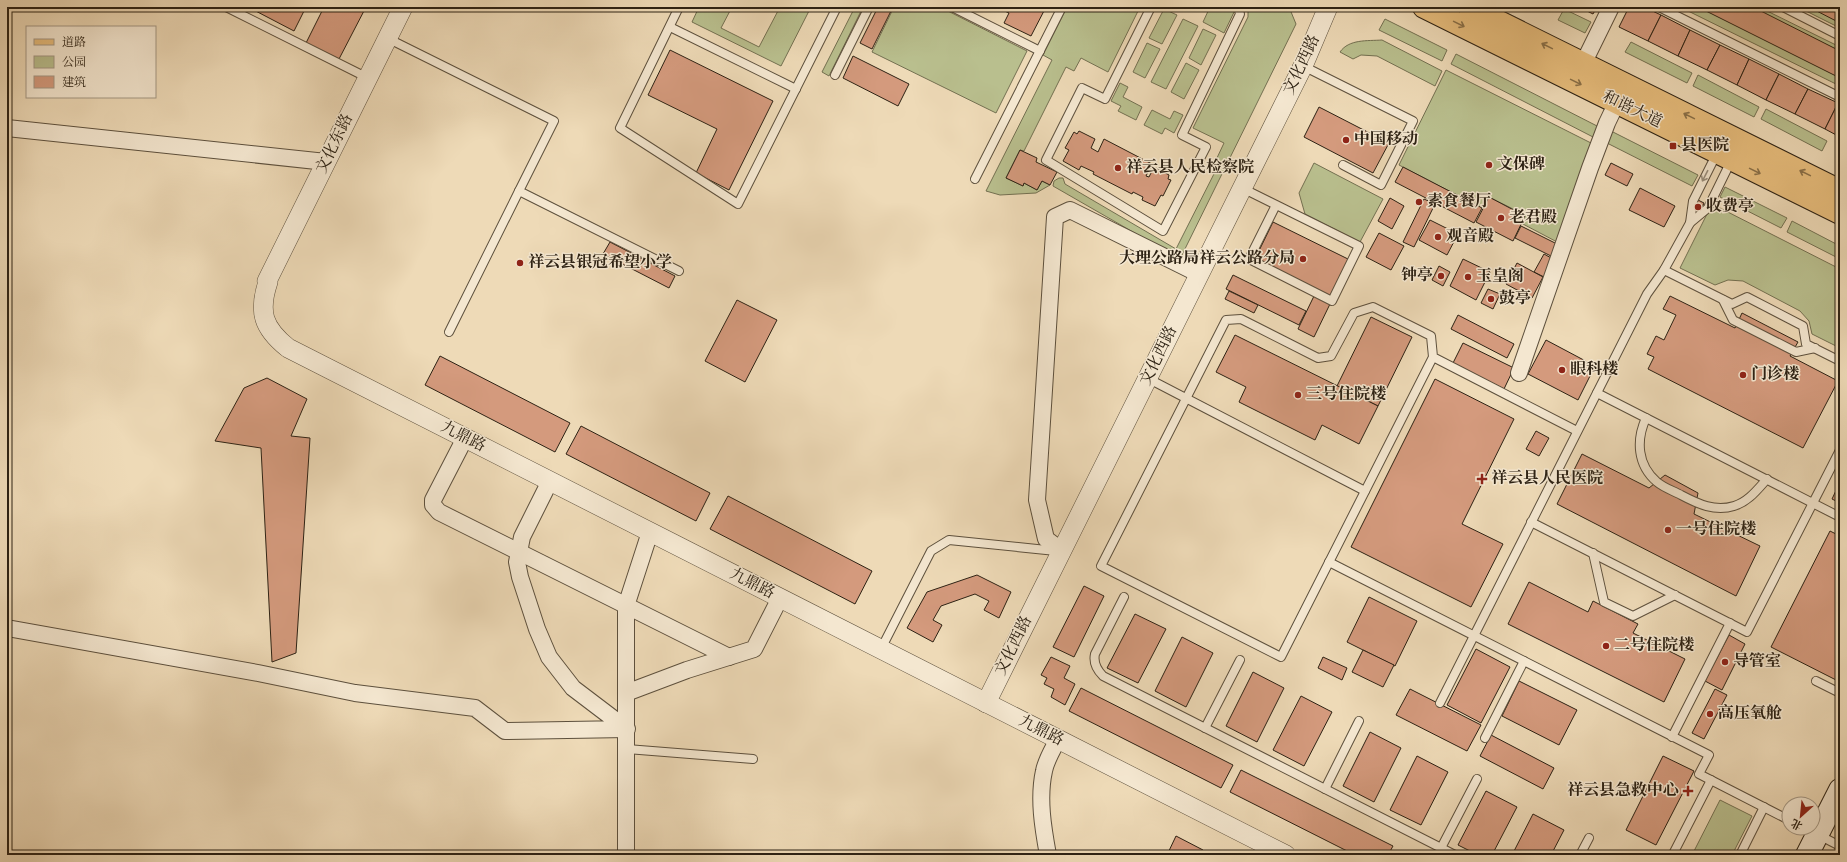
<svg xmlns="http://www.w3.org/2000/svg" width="1847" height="862" font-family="'Old Standard TT','Noto Serif SC',serif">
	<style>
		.green { fill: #b9bf8e; stroke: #737051 }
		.building { fill: #d49a7d; stroke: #2d2214 }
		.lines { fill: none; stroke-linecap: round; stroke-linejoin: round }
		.service-casing { stroke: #5d503d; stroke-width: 10 }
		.minor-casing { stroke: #5d503d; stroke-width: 18 }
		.tertiary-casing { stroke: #5d503d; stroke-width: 20 }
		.secondary-casing { stroke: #2d2214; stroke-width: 24 }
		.primary-casing { stroke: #2d2214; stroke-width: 24 }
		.service { stroke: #f4e7d0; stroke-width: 8 }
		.minor { stroke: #f4e7d0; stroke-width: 16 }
		.tertiary { stroke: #f4e7d0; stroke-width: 19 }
		.secondary { stroke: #f4e7d0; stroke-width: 22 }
		.primary { stroke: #e7bd7c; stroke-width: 22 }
		.oneway { stroke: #8a7048 }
		.oneway2 { stroke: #9a8e7b }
		.poi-dot { fill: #8f2418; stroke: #f4e7d0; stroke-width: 1.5 }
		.labels { text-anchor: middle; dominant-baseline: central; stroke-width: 3; stroke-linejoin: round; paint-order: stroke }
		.street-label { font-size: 16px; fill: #2d2214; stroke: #f4e7d0 }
		.poi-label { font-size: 16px; font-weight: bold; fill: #2d2214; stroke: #f4e7d0; text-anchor: start }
	</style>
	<rect width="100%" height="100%" fill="#eedab7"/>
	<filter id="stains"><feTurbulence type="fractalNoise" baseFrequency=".005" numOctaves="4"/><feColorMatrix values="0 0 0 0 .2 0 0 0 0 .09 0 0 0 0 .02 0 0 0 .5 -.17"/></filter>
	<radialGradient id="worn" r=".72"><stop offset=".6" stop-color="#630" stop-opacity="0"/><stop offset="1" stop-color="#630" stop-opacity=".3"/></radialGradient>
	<g class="green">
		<polygon points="699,7 732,7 721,28 759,47 780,7 811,7 781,66 692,22"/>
		<polygon points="855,7 863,7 829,76 822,72"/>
		<polygon points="894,7 940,7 1027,51 996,113 872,52"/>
		<polygon points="1067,7 1140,7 1108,72 1081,58 1074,71 1066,67 1024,151 1020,150 1006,178 1023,186 1024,183 1037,190 1042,181 1050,185 1036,193 1000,195 986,191 1052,60 1043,55"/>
		<polygon points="1210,7 1236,8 1224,33 1203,22"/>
		<polygon points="1248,7 1289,7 1296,24 1180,259 1053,186 1054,181 1059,178 1063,178 1065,184 1176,249 1220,162 1216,160 1224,143 1193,128 1248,17"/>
		<polygon points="1680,7 1759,7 1840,47 1840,86"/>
		<polygon points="1798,7 1840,7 1840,28"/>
		<polygon points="1164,9 1177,15 1162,44 1149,38"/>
		<polygon points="1564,9 1591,22 1585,33 1558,20"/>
		<polygon points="1183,19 1198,26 1166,89 1151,82"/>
		<polygon points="1385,19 1447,50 1442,61 1379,30"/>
		<polygon points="1203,29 1216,35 1201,65 1189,58"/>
		<path d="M 1382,40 L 1442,71 L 1435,86 L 1377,56 L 1361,55 L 1353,59 L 1340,52 C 1349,39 1367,41 1382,40 Z"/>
		<polygon points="1631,42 1692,73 1687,83 1625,52"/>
		<polygon points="1147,43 1160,49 1145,78 1133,72"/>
		<polygon points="1456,54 1599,127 1593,137 1451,64"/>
		<polygon points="1186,63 1199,70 1184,99 1171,92"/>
		<polygon points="1446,70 1591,143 1559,243 1521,223 1525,215 1489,197 1482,208 1399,165"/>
		<polygon points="1698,75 1759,107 1754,117 1693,86"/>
		<polygon points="1120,83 1128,87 1123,97 1142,107 1136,120 1118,111 1121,106 1111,101"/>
		<polygon points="1766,109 1827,141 1822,151 1761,119"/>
		<polygon points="1152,110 1170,119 1174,111 1183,115 1174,133 1165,128 1162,134 1144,125"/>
		<polygon points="1611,131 1698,175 1692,186 1605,142"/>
		<polygon points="1314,163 1383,199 1360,242 1305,214 1299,193"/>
		<polygon points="1725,187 1787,218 1781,228 1720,197"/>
		<polygon points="1712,204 1840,269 1840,348 1812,334 1809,321 1800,311 1743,281 1728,280 1715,285 1680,268"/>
		<polygon points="1792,221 1840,246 1840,259 1787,232"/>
		<polygon points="1720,800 1752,816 1732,855 1692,855"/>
	</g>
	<g class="building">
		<polygon points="248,7 306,7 294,31"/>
		<polygon points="324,7 366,7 339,59 306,43"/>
		<polygon points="878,7 893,7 872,49 860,43"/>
		<polygon points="996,7 1046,7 1031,36 1004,23 1009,13"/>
		<polygon points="1579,7 1597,7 1593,14"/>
		<polygon points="1629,7 1644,7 1661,15 1648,41 1619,27"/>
		<polygon points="1698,7 1753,7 1840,51 1840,78"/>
		<polygon points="1809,7 1840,7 1840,23"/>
		<polygon points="1661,15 1690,30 1678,56 1648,41"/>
		<polygon points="1690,30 1720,45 1707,70 1678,56"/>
		<polygon points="1720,45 1749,59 1737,85 1707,70"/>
		<polygon points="670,50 773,101 729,190 696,173 717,129 648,95"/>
		<polygon points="853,56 909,84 898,106 843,78"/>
		<polygon points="1749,59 1779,74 1766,100 1737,85"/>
		<polygon points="1779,74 1808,89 1795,114 1766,100"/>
		<polygon points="1808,89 1838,103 1825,129 1795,114"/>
		<polygon points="1838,103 1840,104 1840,137 1825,129"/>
		<polygon points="1319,107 1389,143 1373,173 1304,137"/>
		<polygon points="1079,131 1095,139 1091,148 1098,152 1104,139 1152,164 1146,176 1149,177 1154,167 1169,175 1168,179 1171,180 1163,196 1161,195 1155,206 1142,200 1143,197 1133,192 1132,194 1093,174 1094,172 1081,166 1079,170 1063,161 1069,150 1065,148 1074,132 1077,134"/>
		<polygon points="1020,150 1037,158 1036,162 1057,172 1050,185 1042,181 1037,190 1024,183 1023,186 1006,178"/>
		<polygon points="1611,163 1633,174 1627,186 1605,175"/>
		<polygon points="1403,167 1482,208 1474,223 1395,182"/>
		<polygon points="1640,188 1675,206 1664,227 1629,210"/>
		<polygon points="1489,197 1525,216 1513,241 1476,222"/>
		<polygon points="1390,198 1404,206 1392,229 1378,221"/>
		<polygon points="1424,199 1435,204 1414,247 1403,242"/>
		<polygon points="1698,200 1704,203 1699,214 1692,211"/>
		<polygon points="1430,220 1458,234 1447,255 1419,240"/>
		<polygon points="1273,222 1350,260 1332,297 1255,259"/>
		<polygon points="1521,226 1557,244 1551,256 1515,238"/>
		<polygon points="1379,233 1404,246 1391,270 1366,257"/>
		<polygon points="610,242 675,276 669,288 603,254"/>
		<polygon points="1544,254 1553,259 1544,277 1534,272"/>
		<polygon points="1463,259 1490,272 1476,300 1450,286"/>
		<polygon points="1517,263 1543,277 1532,298 1506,284"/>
		<polygon points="1439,266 1450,272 1443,286 1432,280"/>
		<polygon points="1233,275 1306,311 1299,325 1226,289"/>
		<polygon points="1488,289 1500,294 1493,309 1481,303"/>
		<polygon points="1229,291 1258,305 1254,313 1225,299"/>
		<polygon points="1314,296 1330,304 1314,337 1298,329"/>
		<polygon points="1670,296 1735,328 1742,313 1798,342 1790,356 1838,381 1803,448 1648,369 1654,357 1647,354 1656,336 1664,340 1676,315 1663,309"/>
		<polygon points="737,300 777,320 745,382 705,361"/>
		<polygon points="1458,315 1514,344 1507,358 1451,329"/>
		<polygon points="1371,317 1412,337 1378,406 1337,386"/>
		<polygon points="1235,335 1378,406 1359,444 1322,425 1315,440 1239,402 1246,387 1216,372"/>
		<polygon points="1546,340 1595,366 1578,400 1528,374"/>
		<polygon points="1463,343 1514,368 1504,389 1453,363"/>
		<polygon points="440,356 570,423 555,452 425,385"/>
		<polygon points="267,378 307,399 291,436 310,438 296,653 272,662 261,448 215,441 244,388"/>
		<polygon points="1435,379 1514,419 1462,524 1503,544 1471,607 1351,547"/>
		<polygon points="581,426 710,493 696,521 566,454"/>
		<polygon points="1536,431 1549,438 1539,456 1526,449"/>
		<polygon points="1582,454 1649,488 1665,475 1698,493 1694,514 1760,546 1736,596 1557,504"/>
		<polygon points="1840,482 1840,503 1832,499"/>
		<polygon points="728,496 872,571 855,604 710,529"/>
		<polygon points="1830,531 1840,536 1840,682 1771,647"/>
		<polygon points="977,575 1011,592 999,618 984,610 989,601 975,594 941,606 933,620 942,625 933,642 907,628 927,592"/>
		<polygon points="1529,582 1588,612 1593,601 1638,624 1633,633 1685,659 1664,702 1508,624"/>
		<polygon points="1084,586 1104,596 1074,657 1053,647"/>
		<polygon points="1369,597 1417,621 1395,666 1347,642"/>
		<polygon points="1135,614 1166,629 1138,683 1107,668"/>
		<polygon points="1729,635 1745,644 1722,690 1705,681"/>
		<polygon points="1182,637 1213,653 1186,707 1155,691"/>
		<polygon points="1476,649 1510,667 1481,723 1447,705"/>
		<polygon points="1363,650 1394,665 1383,687 1352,672"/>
		<polygon points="1051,657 1070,666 1064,678 1075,684 1065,705 1051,697 1054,689 1044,684 1047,678 1041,675"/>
		<polygon points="1323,657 1347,668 1342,680 1318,668"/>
		<polygon points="1253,672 1284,688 1257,742 1226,726"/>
		<polygon points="1519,681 1577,710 1559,745 1502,716"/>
		<polygon points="1081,688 1233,765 1221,788 1069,711"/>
		<polygon points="1410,689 1481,725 1467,751 1396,715"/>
		<polygon points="1715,689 1727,695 1704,739 1692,733"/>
		<polygon points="1301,696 1332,712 1304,766 1273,750"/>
		<polygon points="1370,732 1401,748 1374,802 1343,786"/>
		<polygon points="1491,735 1554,768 1543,789 1480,756"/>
		<polygon points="1417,756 1448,772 1421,825 1390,810"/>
		<polygon points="1663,756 1694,771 1656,845 1626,830"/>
		<polygon points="1241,770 1393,846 1388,855 1355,855 1230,792"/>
		<polygon points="1486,791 1517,807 1492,855 1478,855 1458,845"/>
		<polygon points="1533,814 1564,830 1551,855 1512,855"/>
		<polygon points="1176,836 1203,850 1201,855 1167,855"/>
	</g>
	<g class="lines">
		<defs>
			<g id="service">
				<polyline points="226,7 368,78"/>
				<polyline points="679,7 620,128 738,204 837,7"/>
				<polyline points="952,7 1040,51"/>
				<polyline points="1151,7 1105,99 1082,88 1046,160 1163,231 1206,147 1182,135 1240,14 1238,7"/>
				<polyline points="1659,7 1840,97"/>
				<polyline points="1783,7 1840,36"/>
				<polyline points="670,27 796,89"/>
				<polyline points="387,38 554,121 519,191 679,271"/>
				<polyline points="1303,66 1413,121 1381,185 1343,165"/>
				<polyline points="835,75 869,7"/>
				<polyline points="975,179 1062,7"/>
				<polyline points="1242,188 1359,246 1332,301 1249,259 1276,205"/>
				<polyline points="1690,223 1693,201 1717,153"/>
				<polyline points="1664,270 1732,304 1747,297 1803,326 1806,344 1840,361"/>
				<polyline points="1723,300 1733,320 1796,352 1815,348"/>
				<polyline points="449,332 519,191"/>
				<polyline points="1433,357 1431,336 1373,307 1354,313 1331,356 1318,358 1241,319 1226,320 1101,566 1281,657 1433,357 1577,431"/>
				<polyline points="1147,378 1365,491"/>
				<polyline points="1597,393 1840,517"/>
				<path d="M 1646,418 C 1636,440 1637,465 1657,482 C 1664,488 1674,491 1681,495 C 1698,504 1715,512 1734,506 C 1748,502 1757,490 1767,479"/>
				<polyline points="1531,522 1747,632 1840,450"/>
				<polyline points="1593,553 1604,602 1633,616 1675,595"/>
				<polyline points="1329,562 1709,755 1699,774 1789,820"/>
				<path d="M 1124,597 L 1095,654 C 1093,663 1097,670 1103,676 L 1455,855"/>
				<polyline points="881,649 931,551 949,540 1056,551"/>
				<polyline points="1816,681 1840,693"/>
				<polyline points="1440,703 1647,294 1664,270 1690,223 1708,208 1731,161"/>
				<polyline points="1205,728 1240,660"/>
				<polyline points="1672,737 1730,623"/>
				<polyline points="1485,738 1524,661"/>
				<polyline points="627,749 753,759"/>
				<polyline points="1325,789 1359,721"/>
				<polyline points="1805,828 1840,846"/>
				<polyline points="1441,848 1477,779"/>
				<polyline points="1580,855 1589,838"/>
				<polyline points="1675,855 1673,854 1711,780"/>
				<polyline points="1740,855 1764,807"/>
			</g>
			<g id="minor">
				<polyline points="1583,64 1611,7"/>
				<polyline points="7,128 326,162"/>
				<polyline points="1519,373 1590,168 1607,123 1617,102"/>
				<polyline points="465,438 433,500 433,505 439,512 729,657"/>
				<polyline points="1062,551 1046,539 1037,500 1055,217 1070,210 1199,274"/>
				<polyline points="7,628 258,673 355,693 475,708 505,731 627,729 573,688 549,657 537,629 520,577 517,562 522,537 550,481"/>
				<polyline points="626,693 687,670 754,649 780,598"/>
				<polyline points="626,855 626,606 650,532"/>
				<path d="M 1048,855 C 1043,828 1038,798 1044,771 C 1046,760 1053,749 1058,739"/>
			</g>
			<g id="tertiary">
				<path d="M 403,7 L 267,281 L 268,282 C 258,312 263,328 288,348 L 1286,855"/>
				<polyline points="986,703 1303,66 1328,7"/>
			</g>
			<polyline id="secondary" points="1807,855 1840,790"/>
			<g id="primary">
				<polyline points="1424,7 1840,213"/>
				<polyline points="1469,7 1840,191"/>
			</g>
		</defs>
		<use href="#service" class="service-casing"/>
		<use href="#minor" class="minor-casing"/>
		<use href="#tertiary" class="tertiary-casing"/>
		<use href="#secondary" class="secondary-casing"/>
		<use href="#primary" class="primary-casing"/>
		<use href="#service" class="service"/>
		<use href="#minor" class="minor"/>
		<use href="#tertiary" class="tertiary"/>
		<use href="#secondary" class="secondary"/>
		<use href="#primary" class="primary"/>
	</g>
	<defs><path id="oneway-shaft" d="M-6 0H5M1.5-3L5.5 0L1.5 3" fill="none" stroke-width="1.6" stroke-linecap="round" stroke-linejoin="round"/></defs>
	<g class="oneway">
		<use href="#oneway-shaft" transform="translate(1459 24) rotate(26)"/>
		<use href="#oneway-shaft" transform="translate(1547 46) rotate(-154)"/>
		<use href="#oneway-shaft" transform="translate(1576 82) rotate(26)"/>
		<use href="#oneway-shaft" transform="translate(1689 116) rotate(-154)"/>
		<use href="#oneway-shaft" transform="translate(1755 171) rotate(26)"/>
		<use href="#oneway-shaft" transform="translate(1805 173) rotate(-154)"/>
	</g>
	<use class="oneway2" href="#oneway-shaft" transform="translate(1705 176) rotate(117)"/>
	<g class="poi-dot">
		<circle cx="1346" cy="140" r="4"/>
		<rect x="1669" y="142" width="8" height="8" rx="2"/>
		<circle cx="1489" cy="165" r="4"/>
		<circle cx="1118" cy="168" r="4"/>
		<circle cx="1419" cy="202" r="4"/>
		<circle cx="1698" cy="207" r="4"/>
		<circle cx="1501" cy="218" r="4"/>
		<circle cx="1438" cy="237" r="4"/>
		<circle cx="1303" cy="259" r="4"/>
		<circle cx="520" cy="263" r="4"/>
		<circle cx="1441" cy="276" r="4"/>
		<circle cx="1468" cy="277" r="4"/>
		<circle cx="1491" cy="299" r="4"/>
		<circle cx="1562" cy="370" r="4"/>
		<circle cx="1743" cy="375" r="4"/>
		<circle cx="1298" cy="395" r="4"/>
		<path d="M1480 473h4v4h4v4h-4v4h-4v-4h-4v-4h4z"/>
		<circle cx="1668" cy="530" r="4"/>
		<circle cx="1606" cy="646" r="4"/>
		<circle cx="1725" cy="662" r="4"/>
		<circle cx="1710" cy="714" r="4"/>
		<path d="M1686 785h4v4h4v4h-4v4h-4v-4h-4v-4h4z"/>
	</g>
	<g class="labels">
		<g class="street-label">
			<text transform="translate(1302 65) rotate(-65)">文化西路</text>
			<text transform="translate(1632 110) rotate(26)">和谐大道</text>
			<text transform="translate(335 144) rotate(-64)">文化东路</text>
			<text transform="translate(1159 356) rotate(-64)">文化西路</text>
			<text transform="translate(463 437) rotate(27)">九鼎路</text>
			<text transform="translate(752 584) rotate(27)">九鼎路</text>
			<text transform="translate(1014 646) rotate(-64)">文化西路</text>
			<text transform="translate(1041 731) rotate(27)">九鼎路</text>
		</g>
		<g class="poi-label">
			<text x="1354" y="140">中国移动</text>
			<text x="1681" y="146">县医院</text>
			<text x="1497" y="165">文保碑</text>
			<text x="1126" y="168">祥云县人民检察院</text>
			<text x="1427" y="202">素食餐厅</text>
			<text x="1706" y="207">收费亭</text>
			<text x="1509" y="218">老君殿</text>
			<text x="1446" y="237">观音殿</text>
			<text x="1295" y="259" text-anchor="end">大理公路局祥云公路分局</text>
			<text x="528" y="263">祥云县银冠希望小学</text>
			<text x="1433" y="276" text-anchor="end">钟亭</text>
			<text x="1476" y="277">玉皇阁</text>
			<text x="1499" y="299">鼓亭</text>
			<text x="1570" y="370">眼科楼</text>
			<text x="1751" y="375">门诊楼</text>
			<text x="1306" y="395">三号住院楼</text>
			<text x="1491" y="479">祥云县人民医院</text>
			<text x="1676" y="530">一号住院楼</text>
			<text x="1614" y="646">二号住院楼</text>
			<text x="1733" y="662">导管室</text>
			<text x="1718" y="714">高压氧舱</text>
			<text x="1679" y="791" text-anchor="end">祥云县急救中心</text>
		</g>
	</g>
	<rect width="1847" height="862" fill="none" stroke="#eedab7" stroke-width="24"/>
	<rect x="8" y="8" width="1831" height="846" fill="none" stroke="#2d2214" stroke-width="2"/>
	<rect x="12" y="12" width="1823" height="838" fill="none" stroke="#2d2214"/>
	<rect x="26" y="26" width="130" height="72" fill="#f4e7d0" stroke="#a49885"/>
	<rect x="34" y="39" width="20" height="6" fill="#e7bd7c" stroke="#a49885"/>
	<text x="62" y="46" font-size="12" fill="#2d2214">道路</text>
	<rect x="34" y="56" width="20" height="12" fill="#b9bf8e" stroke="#a49885"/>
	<text x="62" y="66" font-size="12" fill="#2d2214">公园</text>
	<rect x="34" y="76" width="20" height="12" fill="#d49a7d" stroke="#a49885"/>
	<text x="62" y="86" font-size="12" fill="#2d2214">建筑</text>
	<g transform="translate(1801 816) rotate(207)"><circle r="19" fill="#f4e7d0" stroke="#a49885"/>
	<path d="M0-3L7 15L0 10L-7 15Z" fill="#8f2418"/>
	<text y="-6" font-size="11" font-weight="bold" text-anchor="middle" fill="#2d2214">北</text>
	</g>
	<rect width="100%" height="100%" filter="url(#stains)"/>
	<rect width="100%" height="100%" fill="url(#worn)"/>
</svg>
